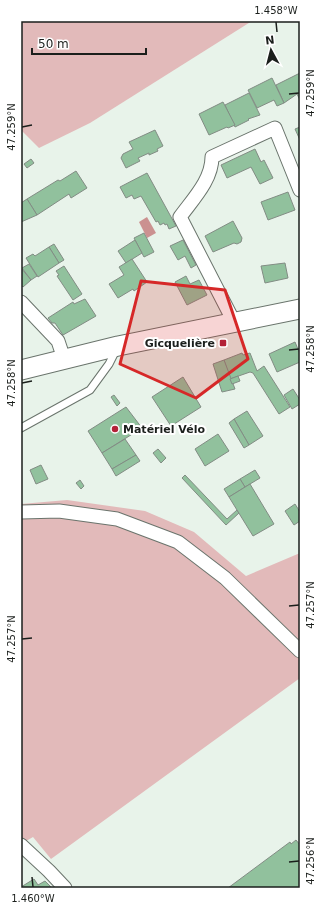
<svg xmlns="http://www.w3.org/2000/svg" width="321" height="909" font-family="'DejaVu Sans',sans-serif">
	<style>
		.green { fill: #e2baba }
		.water { fill: #cb9190 }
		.building { fill: #91c19d; stroke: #828c84 }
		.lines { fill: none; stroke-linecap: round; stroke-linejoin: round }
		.lane-casing { stroke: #6a746c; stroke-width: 9 }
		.street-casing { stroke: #6a746c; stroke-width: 15 }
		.secondary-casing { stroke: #6a746c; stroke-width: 21 }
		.lane { stroke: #fff; stroke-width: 7 }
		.street { stroke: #fff; stroke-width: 13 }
		.secondary { stroke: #fff; stroke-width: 19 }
		.marked { fill: #d62828; fill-opacity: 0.2; stroke: #d62828; stroke-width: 3; stroke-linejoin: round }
		.ticks { fill: none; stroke: #1b1f1c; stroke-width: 1.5 }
		.poi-dot { fill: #b32137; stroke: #fff; stroke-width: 1.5 }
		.labels { text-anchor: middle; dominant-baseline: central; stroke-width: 4; stroke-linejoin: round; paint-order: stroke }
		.poi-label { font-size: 11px; font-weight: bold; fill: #1b1f1c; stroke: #fff; text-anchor: end }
		.neatline { fill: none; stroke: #1b1f1c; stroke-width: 1.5 }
		.ticks-label { font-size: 10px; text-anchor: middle; fill: #1b1f1c }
	</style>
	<rect width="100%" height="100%" fill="#e8f3ea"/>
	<g class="green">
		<polygon points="21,21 252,21 90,123 39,148 21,130"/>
		<polygon points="67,500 145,511 194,532 246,576 300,553 300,678 51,859 33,837 21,844 21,504"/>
	</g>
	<polygon class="water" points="147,217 156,233 147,238 139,222"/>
	<g class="building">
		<polygon points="300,73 300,100 297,94 284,103 276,85"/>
		<polygon points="272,78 284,103 277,106 274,100 257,108 248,90"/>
		<polygon points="249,93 260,115 248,119 249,120 235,127 225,105"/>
		<polygon points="223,102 235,125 228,128 227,127 209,135 199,114"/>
		<polygon points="300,127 300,140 295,129"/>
		<polygon points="155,130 163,146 157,149 158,151 149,155 149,153 138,158 140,161 126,168 121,158 123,154 133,149 129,142"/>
		<polygon points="255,149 261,162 264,160 273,178 260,184 251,167 227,178 221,165"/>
		<polygon points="31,159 34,163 27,168 24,164"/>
		<polygon points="76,171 87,188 71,198 69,194 37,215 27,199 58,180 60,181"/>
		<polygon points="147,173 176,226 169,229 167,224 165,225 164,223 160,225 158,221 156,222 141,196 134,199 132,195 126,198 120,187"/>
		<polygon points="288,192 295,210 268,220 261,202"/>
		<polygon points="27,199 37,215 21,222 21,203"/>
		<polygon points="233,221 242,238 241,242 237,244 234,243 213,252 205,236"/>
		<polygon points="144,233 154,252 144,257 134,238"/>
		<polygon points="135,240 142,253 126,263 118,251"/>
		<polygon points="183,240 196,265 191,268 185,256 178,260 170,246"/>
		<polygon points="54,244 64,260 59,263 49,247"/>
		<polygon points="49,247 59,263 38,277 26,258 33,254 35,256"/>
		<polygon points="132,259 147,282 134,291 133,289 118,298 109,284 124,275 119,267"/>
		<polygon points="285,263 288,278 265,283 261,266"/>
		<polygon points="29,264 37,276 31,280 22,268"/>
		<polygon points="64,266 82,294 73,300 57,276 59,275 56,271"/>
		<polygon points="21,268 31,280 23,287 21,285"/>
		<polygon points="186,276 190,284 199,280 207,295 187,305 175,282"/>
		<polygon points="85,299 96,316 63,335 55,323 52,323 48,318 73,302 74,304"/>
		<polygon points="295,342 300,354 300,362 277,372 269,354"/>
		<polygon points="242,353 243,355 250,353 257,371 264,366 290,407 279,414 253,373 250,372 230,379 224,360"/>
		<polygon points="224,360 235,389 222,392 213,364"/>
		<polygon points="238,376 240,381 232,384 230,379"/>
		<polygon points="183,377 201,407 171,426 152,397"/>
		<polygon points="293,389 300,400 300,404 292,409 284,395"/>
		<polygon points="114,395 120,403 117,406 111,397"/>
		<polygon points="126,407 142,428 102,453 88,431"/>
		<polygon points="247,411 263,436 249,445 234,419"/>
		<polygon points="234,419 249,445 244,448 229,423"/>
		<polygon points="218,434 229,451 205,466 195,449"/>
		<polygon points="125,439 136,455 112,469 102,453"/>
		<polygon points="158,449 166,458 161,463 153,453"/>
		<polygon points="136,455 140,461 116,476 112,469"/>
		<polygon points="41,465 48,479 36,484 30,470"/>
		<polygon points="255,470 260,478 245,487 240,479"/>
		<polygon points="185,475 227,519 237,510 239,513 226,525 182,478"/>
		<polygon points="240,479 245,487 229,497 224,489"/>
		<polygon points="80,480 84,486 81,489 76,483"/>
		<polygon points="250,484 274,524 253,536 229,497"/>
		<polygon points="295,504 300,512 300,521 294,525 285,511"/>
		<polygon points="296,840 300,845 300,888 228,888 290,842 291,844"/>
		<polygon points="34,879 38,885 45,881 52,888 21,888 21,887"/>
	</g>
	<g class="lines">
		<defs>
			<polyline id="lane" points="21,428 90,390 109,364 116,350"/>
			<g id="street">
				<polyline points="21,302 58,341 64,359"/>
				<path d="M 234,322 L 180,217 C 193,199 212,180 212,157 L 275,128 L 300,190"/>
				<polyline points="21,512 59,511 117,519 178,542 225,578 300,651"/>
				<polyline points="21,845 49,871 65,888"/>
			</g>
			<polyline id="secondary" points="21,370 118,346 300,309"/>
		</defs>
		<use href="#lane" class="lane-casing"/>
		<use href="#street" class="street-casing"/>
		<use href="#secondary" class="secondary-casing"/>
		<use href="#lane" class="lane"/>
		<use href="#street" class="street"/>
		<use href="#secondary" class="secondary"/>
	</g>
	<path class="marked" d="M 141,281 L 225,290 L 248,359 L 196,398 L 120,364 Z"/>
	<path class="ticks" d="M 276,22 L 277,32M 289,94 L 299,93M 22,127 L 32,125M 289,350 L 299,349M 22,383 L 32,381M 289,606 L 299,605M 22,639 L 32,638M 289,862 L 299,861M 32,877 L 33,887"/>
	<g class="poi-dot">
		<rect x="219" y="339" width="8" height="8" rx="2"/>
		<circle cx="115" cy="429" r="4"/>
	</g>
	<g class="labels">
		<g class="poi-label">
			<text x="215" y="343">Gicquelière</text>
			<text x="123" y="429" text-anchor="start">Matériel Vélo</text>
		</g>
	</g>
	<rect width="321" height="909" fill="none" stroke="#ffffff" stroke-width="44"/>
	<g transform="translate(271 50) rotate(353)" stroke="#ffffff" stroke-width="3" paint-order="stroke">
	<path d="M0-3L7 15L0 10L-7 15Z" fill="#1b1f1c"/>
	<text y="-6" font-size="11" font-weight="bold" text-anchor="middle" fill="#1b1f1c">N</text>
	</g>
	<path d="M32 48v6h114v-6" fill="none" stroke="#1b1f1c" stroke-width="2"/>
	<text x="38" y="48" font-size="12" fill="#1b1f1c" stroke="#ffffff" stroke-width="3" paint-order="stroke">50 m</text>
	<rect x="22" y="22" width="277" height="865" class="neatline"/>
	<g class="ticks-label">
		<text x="276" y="14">1.458°W</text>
		<text transform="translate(310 93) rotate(-90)" y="4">47.259°N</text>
		<text transform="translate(11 127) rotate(-90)" y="4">47.259°N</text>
		<text transform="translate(310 349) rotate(-90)" y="4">47.258°N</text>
		<text transform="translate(11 383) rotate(-90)" y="4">47.258°N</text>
		<text transform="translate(310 605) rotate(-90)" y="4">47.257°N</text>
		<text transform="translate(11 639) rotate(-90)" y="4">47.257°N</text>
		<text transform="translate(310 861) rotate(-90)" y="4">47.256°N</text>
		<text x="33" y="902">1.460°W</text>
	</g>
</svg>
